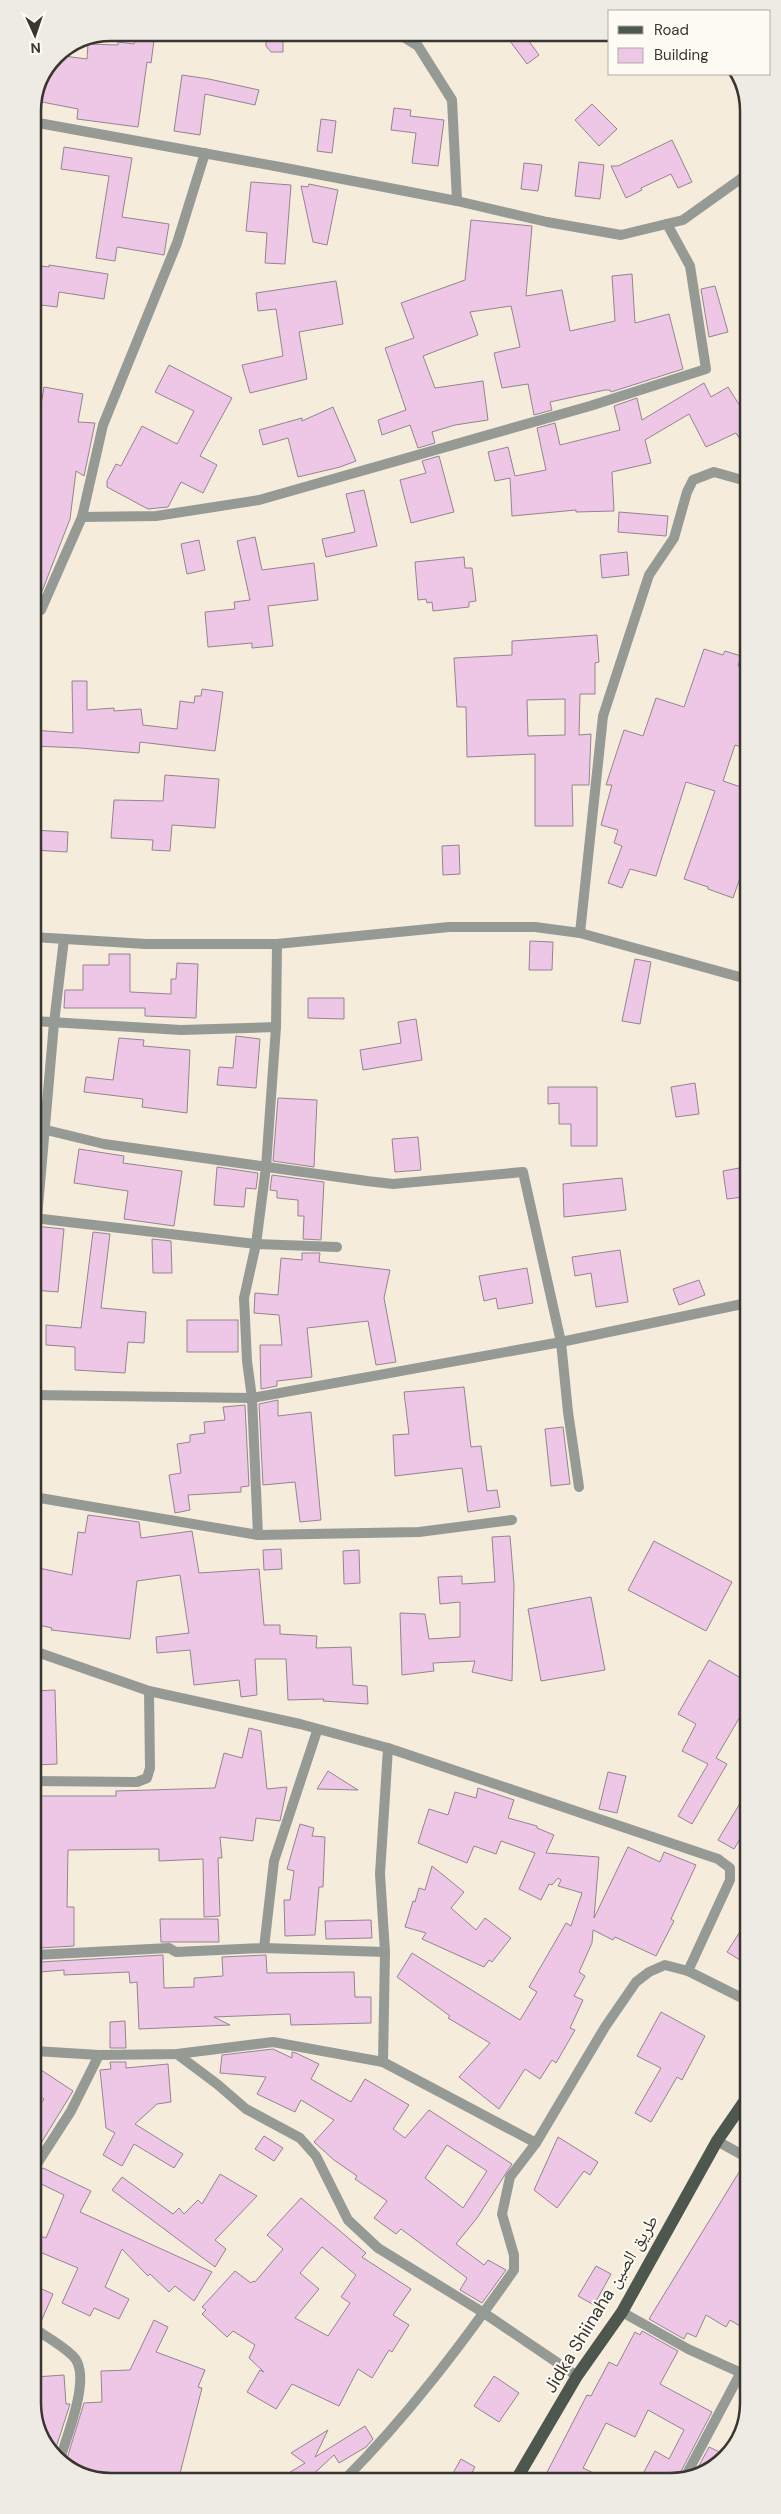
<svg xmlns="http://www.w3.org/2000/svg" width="781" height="2514" font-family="'DM Sans','Noto Naskh Arabic',sans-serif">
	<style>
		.building { fill: #eec6e6; stroke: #938590; fill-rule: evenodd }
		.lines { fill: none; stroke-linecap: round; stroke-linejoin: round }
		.minor { stroke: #959a95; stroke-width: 10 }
		.primary { stroke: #4d574e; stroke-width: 12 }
		.labels { text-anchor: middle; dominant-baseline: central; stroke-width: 4; stroke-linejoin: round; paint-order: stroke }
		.street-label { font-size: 18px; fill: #39352f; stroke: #fefaf4 }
		.rim { fill: none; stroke: #39352f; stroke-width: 2.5 }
	</style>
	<rect width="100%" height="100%" fill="#f5ecdc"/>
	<g class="building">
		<polygon points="136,33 155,33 151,63 147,62 138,127 77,119 78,109 37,101 56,55 87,59 88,44 118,45 118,42 134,44"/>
		<polygon points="266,33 283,33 283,52 271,52 266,46"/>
		<polygon points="504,33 523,33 539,55 527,64"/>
		<polygon points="182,75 209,79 259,90 255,105 205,94 200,135 174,131"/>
		<polygon points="592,104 617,129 599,146 575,120"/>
		<polygon points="394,108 411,110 410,116 444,120 438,166 412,163 416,133 391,130"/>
		<polygon points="321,119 336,121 332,153 317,151"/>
		<polygon points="672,140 692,182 678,188 671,174 641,188 642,190 626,198 611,166 618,166"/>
		<polygon points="64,147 132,158 122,217 169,224 164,255 117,247 115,261 96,258 109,176 61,169"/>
		<polygon points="579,162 604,165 600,199 575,196"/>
		<polygon points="524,163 542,165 538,191 521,189"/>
		<polygon points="251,182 291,185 285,264 265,263 267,233 246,231"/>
		<polygon points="309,184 338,190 327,245 313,242 301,186 308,187"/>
		<polygon points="471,220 532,226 526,296 562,290 570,331 615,321 612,276 632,274 635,323 669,314 683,369 611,392 610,390 605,390 550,402 552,410 534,415 528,384 502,388 494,353 520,347 511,306 470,312 478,335 423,356 435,388 483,381 488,420 455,425 432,432 435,443 418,448 410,425 382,435 378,420 406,410 385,348 414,338 401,303 465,280"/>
		<polygon points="33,265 49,267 49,265 108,274 104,299 59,292 57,307 33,304"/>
		<polygon points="336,281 343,324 299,332 307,379 250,393 242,365 283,356 276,309 258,311 256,293"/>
		<polygon points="715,286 728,332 709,337 701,289"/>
		<polygon points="169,365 232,398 200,456 217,465 203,493 181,482 168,507 148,509 107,487 107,481 116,464 121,466 142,426 177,444 194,411 155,392"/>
		<polygon points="704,383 711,397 728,387 740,406 746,402 746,449 736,433 706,447 689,414 645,440 651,463 612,472 614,511 576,512 576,510 512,516 510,478 495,481 488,452 508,447 515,476 546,470 537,428 555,423 560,445 620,430 614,406 637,398 642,420"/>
		<polygon points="44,387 83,394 78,422 95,423 84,476 76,471 70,519 34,612 33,498 41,458 33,456 33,453"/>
		<polygon points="333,407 356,461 340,467 298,477 288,438 263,445 259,430 302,418 302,421"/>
		<polygon points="439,456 454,512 411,523 400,480 426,473 422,461"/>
		<polygon points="364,490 377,546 326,557 322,539 355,532 346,494"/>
		<polygon points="619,512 668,516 666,536 618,532"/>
		<polygon points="255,537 262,570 314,563 318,600 268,606 273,646 252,648 252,643 208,647 205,612 235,609 234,602 250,600 237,541"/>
		<polygon points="199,540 205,570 187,574 181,544"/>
		<polygon points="627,552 629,575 602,578 600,555"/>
		<polygon points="464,557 465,568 472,568 476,601 469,602 469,607 433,611 432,602 427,603 426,599 418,600 415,562"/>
		<path d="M 597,635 L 599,662 L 595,663 L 595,694 L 580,694 L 579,735 L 591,734 L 589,785 L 572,785 L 573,826 L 535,826 L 535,754 L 467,757 L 466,707 L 457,707 L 454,658 L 512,655 L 512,641 ZM 565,699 L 565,735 L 528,736 L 527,700 Z"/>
		<polygon points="704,649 723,655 725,651 741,656 738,666 747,668 747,749 735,745 723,781 747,789 747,800 741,818 747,820 747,858 733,898 708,889 708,887 684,879 715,791 686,782 656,876 630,869 622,888 608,883 622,846 614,843 618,830 601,825 612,785 606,785 624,730 643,736 656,698 684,707"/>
		<polygon points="72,681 87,681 87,710 114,708 114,711 141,709 143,725 177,729 180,701 194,703 195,696 201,696 202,689 223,692 215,751 140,742 139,753 80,748 33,746 33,730 73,733"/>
		<polygon points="165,775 219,779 215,828 172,825 170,851 152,850 153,840 111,838 114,800 163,801"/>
		<polygon points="33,830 68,832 67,852 33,850"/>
		<polygon points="459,845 460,874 443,875 442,846"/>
		<polygon points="530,941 553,942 552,970 529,970"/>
		<polygon points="109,954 130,954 130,992 171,994 171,979 176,979 177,963 198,964 196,1018 145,1016 145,1008 64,1008 65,990 83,990 83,965 109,965"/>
		<polygon points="635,959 651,962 640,1024 622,1021"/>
		<polygon points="308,998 344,998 344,1019 308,1018"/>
		<polygon points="416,1019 422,1060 363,1070 360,1050 401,1043 398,1022"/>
		<polygon points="236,1036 260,1039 256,1088 217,1085 219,1067 233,1068"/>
		<polygon points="119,1038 144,1040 143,1046 190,1050 187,1113 142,1107 143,1099 84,1092 86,1077 113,1080"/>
		<polygon points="695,1083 699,1114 676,1117 671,1087"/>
		<polygon points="548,1087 597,1087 597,1146 571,1146 571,1124 559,1124 559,1103 548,1104"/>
		<polygon points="278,1098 317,1100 314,1167 273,1161"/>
		<polygon points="418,1137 421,1170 395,1172 392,1139"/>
		<polygon points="79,1149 124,1156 123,1163 182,1171 174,1226 124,1219 128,1191 74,1183"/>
		<polygon points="217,1167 258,1173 256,1189 246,1188 244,1207 214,1205"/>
		<polygon points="739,1168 743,1197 727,1199 723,1171"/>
		<polygon points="272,1175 324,1182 321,1240 303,1239 304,1216 298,1216 298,1200 277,1198 277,1191 270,1190"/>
		<polygon points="622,1178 626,1210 564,1217 563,1184"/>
		<polygon points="34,1226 64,1229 58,1292 34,1290"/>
		<polygon points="93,1232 110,1234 101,1308 146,1312 144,1343 128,1342 125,1373 75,1370 75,1347 46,1345 46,1325 81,1328"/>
		<polygon points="152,1239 171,1241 172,1273 153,1273"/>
		<polygon points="620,1250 628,1302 596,1307 591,1273 575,1276 572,1257"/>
		<polygon points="302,1253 320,1253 319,1262 390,1270 384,1298 396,1362 376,1365 368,1321 307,1328 312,1377 277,1381 277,1386 261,1389 260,1345 282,1345 279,1315 254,1313 255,1293 278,1295 281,1258 302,1260"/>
		<polygon points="527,1268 533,1303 498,1309 496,1298 484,1301 479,1276"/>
		<polygon points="699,1280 705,1295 679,1305 673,1289"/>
		<rect x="187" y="1320" width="51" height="32"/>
		<polygon points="464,1387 471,1447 481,1446 487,1491 497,1490 500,1507 468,1512 462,1468 395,1476 393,1435 409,1434 404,1392"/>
		<polygon points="278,1400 278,1416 311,1412 321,1520 300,1522 295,1482 263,1485 259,1404"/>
		<polygon points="245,1405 249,1486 241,1487 241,1492 188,1495 190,1510 175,1513 169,1475 181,1473 177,1444 190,1442 190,1435 205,1433 204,1422 225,1420 223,1407"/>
		<polygon points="563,1427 570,1484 551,1486 545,1429"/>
		<polygon points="88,1515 139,1522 141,1538 192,1531 199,1573 259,1569 264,1625 280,1625 280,1634 317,1636 316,1648 351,1647 353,1685 367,1686 368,1704 323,1701 324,1699 288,1700 286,1659 255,1659 257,1695 241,1697 239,1680 194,1685 190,1650 157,1653 156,1637 189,1633 180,1575 137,1581 130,1639 51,1630 52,1628 34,1624 34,1567 72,1575 78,1532 85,1533"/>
		<polygon points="510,1536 514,1585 512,1681 472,1672 475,1661 433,1663 434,1671 402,1675 400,1613 425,1614 429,1639 460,1637 460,1602 440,1604 438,1577 462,1576 462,1584 495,1582 492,1537"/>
		<polygon points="654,1541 732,1582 706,1631 628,1590"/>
		<polygon points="281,1549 282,1569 264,1570 263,1550"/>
		<polygon points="359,1550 360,1583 344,1584 343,1551"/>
		<polygon points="591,1597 605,1670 541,1681 528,1609"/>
		<polygon points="709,1660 748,1682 748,1703 716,1758 727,1764 692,1824 678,1816 708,1764 682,1751 696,1724 678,1714"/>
		<polygon points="55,1690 57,1764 35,1765 34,1691"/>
		<polygon points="249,1728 261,1731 267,1789 287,1787 280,1821 256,1818 253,1841 220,1837 222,1858 218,1858 220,1916 204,1917 203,1859 159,1861 159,1849 68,1850 67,1907 74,1907 74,1946 39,1948 38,1933 35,1933 34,1821 39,1821 40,1796 116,1796 116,1791 215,1788 224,1753 242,1758"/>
		<polygon points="328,1771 358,1790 317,1789"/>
		<polygon points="608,1772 626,1776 617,1813 599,1809"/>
		<polygon points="478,1788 514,1800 508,1818 537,1826 537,1828 554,1835 546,1853 599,1857 594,1918 628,1847 660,1862 664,1852 696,1865 671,1919 674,1921 656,1956 615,1937 613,1940 593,1930 592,1943 579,1972 585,1976 574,1996 583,2000 570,2028 575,2030 556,2063 552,2060 540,2079 525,2069 499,2109 459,2077 490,2043 448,2018 450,2016 397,1977 412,1953 520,2020 537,1992 529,1987 566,1923 571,1926 582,1893 558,1886 561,1880 558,1878 552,1885 549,1884 541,1900 519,1889 535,1853 501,1841 496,1854 474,1846 467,1863 418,1843 429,1809 448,1815 455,1792 476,1798"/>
		<polygon points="748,1790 748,1826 734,1849 718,1840"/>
		<polygon points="300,1824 314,1828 312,1836 325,1837 323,1887 319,1887 315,1935 285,1936 284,1900 290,1900 294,1871 287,1869"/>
		<polygon points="432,1866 464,1892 451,1908 476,1930 485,1918 511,1938 492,1962 489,1960 484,1967 422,1939 426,1933 405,1927 413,1901 415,1902 419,1888 425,1890"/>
		<polygon points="160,1919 218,1919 219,1942 161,1942"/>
		<polygon points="748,1919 748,1965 727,1952"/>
		<polygon points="371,1920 372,1938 326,1939 325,1921"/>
		<polygon points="163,1955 164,1988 194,1987 194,1978 223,1976 222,1957 266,1955 267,1973 354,1972 355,1997 371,1997 371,2023 291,2025 290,2014 214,2017 230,2025 139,2029 137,1982 130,1983 129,1972 64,1975 64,1970 40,1972 40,1962"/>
		<polygon points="661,2012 705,2036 682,2080 677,2077 651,2122 635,2113 661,2068 637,2056"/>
		<polygon points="125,2021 126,2048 110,2048 110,2022"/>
		<path d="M 273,2049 L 292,2058 L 292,2052 L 296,2053 L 319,2064 L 311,2079 L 351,2102 L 365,2079 L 409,2105 L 393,2129 L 405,2138 L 429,2110 L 512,2164 L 477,2218 L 456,2244 L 484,2265 L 488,2260 L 506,2270 L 482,2303 L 460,2290 L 467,2278 L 401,2229 L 396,2234 L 374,2218 L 387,2201 L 355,2179 L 357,2176 L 334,2160 L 314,2142 L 334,2120 L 301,2100 L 295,2112 L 257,2094 L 266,2077 L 220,2073 L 222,2055 ZM 447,2145 L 487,2171 L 463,2208 L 425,2178 Z"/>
		<polygon points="110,2062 126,2062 126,2068 168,2064 171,2102 157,2104 135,2124 183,2154 174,2168 134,2144 122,2166 103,2155 115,2133 106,2128 100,2070 111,2069"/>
		<polygon points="35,2066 73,2091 35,2153 35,2112 44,2099 35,2093"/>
		<polygon points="264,2136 283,2148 274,2161 255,2149"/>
		<polygon points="558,2137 598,2162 590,2175 584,2171 557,2208 534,2190"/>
		<polygon points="744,2164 748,2165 748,2200 741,2212 748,2217 748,2331 730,2320 726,2327 706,2315 696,2337 687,2333 684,2339 649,2319"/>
		<polygon points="43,2168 91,2191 80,2212 212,2272 194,2301 175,2286 169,2292 150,2274 148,2276 122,2249 105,2287 129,2299 119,2319 94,2308 90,2316 62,2303 78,2268 35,2250 35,2234 46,2238 64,2195 35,2181 35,2174"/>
		<polygon points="220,2174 257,2196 215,2240 226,2249 215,2267 112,2190 122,2177 173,2214 179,2208 184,2214 198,2200 202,2204"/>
		<path d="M 301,2198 L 366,2253 L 362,2257 L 411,2289 L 393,2315 L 409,2325 L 392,2352 L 389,2350 L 372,2378 L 358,2369 L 339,2406 L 292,2384 L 276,2409 L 247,2392 L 260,2370 L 264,2372 L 249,2358 L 255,2345 L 233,2331 L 227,2337 L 202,2314 L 206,2310 L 202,2307 L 235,2271 L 251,2283 L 253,2281 L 255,2282 L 283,2249 L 267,2235 ZM 322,2247 L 356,2275 L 341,2297 L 350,2303 L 328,2336 L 295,2318 L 319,2289 L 300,2273 Z"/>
		<polygon points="596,2266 611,2274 594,2305 578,2296"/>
		<polygon points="35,2286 53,2294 40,2324 35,2322"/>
		<polygon points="154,2320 168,2327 156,2352 205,2370 198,2387 202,2388 178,2481 106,2481 65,2465 84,2403 102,2402 101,2371 130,2370"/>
		<polygon points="642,2331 678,2351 660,2384 712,2412 677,2479 658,2479 644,2472 655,2451 669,2459 684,2430 648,2410 635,2437 606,2423 583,2468 606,2479 543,2480 587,2395 591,2396 609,2362 617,2366 635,2332 640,2335"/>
		<polygon points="64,2375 66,2404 70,2404 54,2454 35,2423 35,2377"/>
		<polygon points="494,2376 519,2393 499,2422 474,2406"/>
		<polygon points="365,2426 373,2439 366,2447 339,2463 334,2455 307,2480 276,2481 305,2463 291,2453 328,2430 315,2457"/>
		<polygon points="709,2447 726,2455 693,2477"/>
		<polygon points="461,2459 475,2467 468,2480 449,2480"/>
	</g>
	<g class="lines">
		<g class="minor">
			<polyline points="397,33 418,46 452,100 457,201"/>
			<polyline points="33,122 280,167 457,201 547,222 621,235 683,220 746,175"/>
			<polyline points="82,517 156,516 259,500 590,406 706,369 690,266 667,224"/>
			<polyline points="41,610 82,517 103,425 177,243 205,153"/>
			<polyline points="580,933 603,716 649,575 674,538 687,492 693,480 714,472 746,481"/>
			<polyline points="33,937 146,944 277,944 449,927 535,927 580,933 747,979"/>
			<polyline points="34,1021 181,1030 276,1027"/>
			<polyline points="34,1127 104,1144 367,1181 393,1184 523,1172 561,1342 568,1412 579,1487"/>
			<polyline points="34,1218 256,1244 337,1247"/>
			<polyline points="37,1218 54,1023 64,939"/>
			<polyline points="34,1395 252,1398 561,1342 747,1303"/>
			<polyline points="34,1497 258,1535 419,1532 512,1520"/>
			<polyline points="258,1535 252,1398 247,1361 244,1298 256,1244 266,1167 276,1027 277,944"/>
			<polyline points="34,1651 149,1691 300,1724 388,1748 718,1859 730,1868 730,1880 688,1971 748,2001"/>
			<polyline points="34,1781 137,1782 147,1778 150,1768 149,1691"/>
			<polyline points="264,1948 274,1861 317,1731"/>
			<polyline points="35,1955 169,1948 176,1952 264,1948 385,1952"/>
			<polyline points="35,2051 99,2055 177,2054 273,2042 383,2062 536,2143"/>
			<polyline points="177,2054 217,2084 246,2109 300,2138 316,2156 348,2220 378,2248 484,2313 577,2376"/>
			<polyline points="383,2062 385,1952 380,1874 388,1748"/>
			<polyline points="717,2141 748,2158"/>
			<polyline points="35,2167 71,2111 99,2055"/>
			<polyline points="622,2312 688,2349 748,2376"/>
			<path d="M 35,2329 C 47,2337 62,2345 73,2356 C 93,2375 66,2438 59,2462"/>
			<polyline points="684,2479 741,2372"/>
			<path d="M 344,2480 C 408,2416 462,2344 514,2270 L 514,2255 L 502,2214 L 510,2177 L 536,2143 L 605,2027 L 636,1982 L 649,1972 L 665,1965 L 688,1971"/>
		</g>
		<polyline class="primary" points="516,2480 577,2376 622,2312 717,2141 748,2096"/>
	</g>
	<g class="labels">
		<g class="street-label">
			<text transform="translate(601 2304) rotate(-59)">Jidka Shiinaha طريق الصين</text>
		</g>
	</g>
	<path d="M0 0H781V2514H0ZM111 41H670A70 70 0 0 1 740 111V2403A70 70 0 0 1 670 2473H111A70 70 0 0 1 41 2403V111A70 70 0 0 1 111 41Z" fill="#eeeae4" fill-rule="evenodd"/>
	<path class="rim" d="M111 41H670A70 70 0 0 1 740 111V2403A70 70 0 0 1 670 2473H111A70 70 0 0 1 41 2403V111A70 70 0 0 1 111 41Z"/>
	<rect x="608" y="10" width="162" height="65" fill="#fefaf4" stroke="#afaba5"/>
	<rect x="618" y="26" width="25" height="8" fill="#4d574e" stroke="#afaba5"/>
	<text x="654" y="35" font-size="15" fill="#39352f">Road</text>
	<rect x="618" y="48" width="25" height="15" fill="#eec6e6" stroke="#afaba5"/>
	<text x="654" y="60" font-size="15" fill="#39352f">Building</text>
	<g transform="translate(35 35) rotate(177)" stroke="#fefaf4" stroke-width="4" paint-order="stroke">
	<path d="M0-4L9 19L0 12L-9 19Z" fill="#39352f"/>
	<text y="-8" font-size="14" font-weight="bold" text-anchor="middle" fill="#39352f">N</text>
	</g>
</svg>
